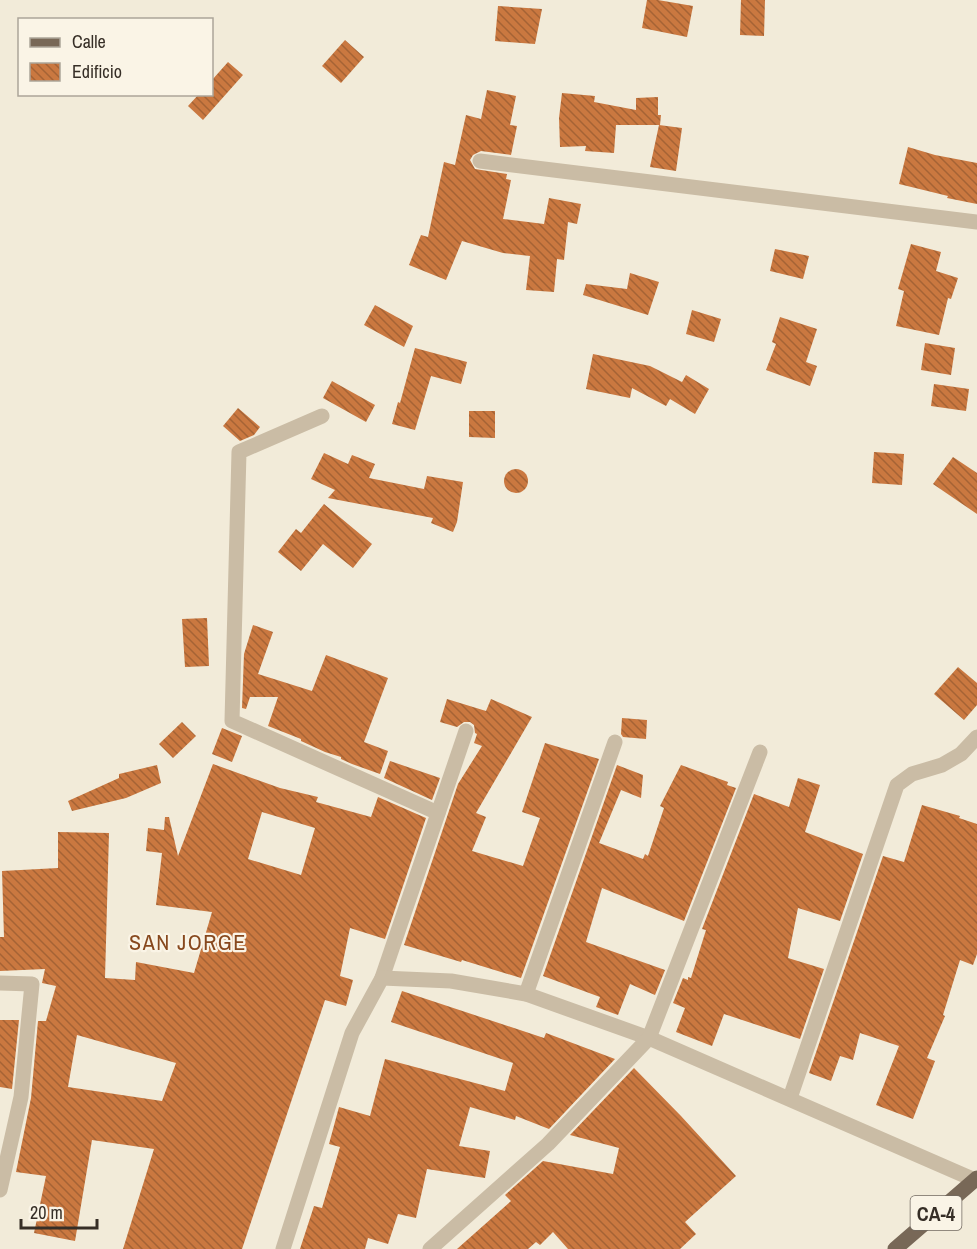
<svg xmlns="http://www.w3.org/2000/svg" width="977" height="1249" font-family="'Archivo Narrow',sans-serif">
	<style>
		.building { fill: url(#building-back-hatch); fill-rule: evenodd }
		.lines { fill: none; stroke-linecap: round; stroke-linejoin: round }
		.minor { stroke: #cabca5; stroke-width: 15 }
		.major { stroke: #786857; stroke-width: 15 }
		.labels { text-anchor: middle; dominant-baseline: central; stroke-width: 4.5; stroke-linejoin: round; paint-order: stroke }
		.shield { fill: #faf4e6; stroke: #716960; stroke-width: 1.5 }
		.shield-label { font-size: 20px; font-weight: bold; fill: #362e26 }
		.neighbourhood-label { font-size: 22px; letter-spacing: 1.5px; fill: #87481d; stroke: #faf4e6 }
	</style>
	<defs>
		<pattern id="building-back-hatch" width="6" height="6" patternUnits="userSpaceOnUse" patternTransform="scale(1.5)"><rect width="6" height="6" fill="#ca7840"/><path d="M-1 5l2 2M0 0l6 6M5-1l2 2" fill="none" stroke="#a56335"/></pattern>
	</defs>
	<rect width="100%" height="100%" fill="#f2ebd9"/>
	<g class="building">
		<polygon points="647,0 658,0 693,6 687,37 642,28"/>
		<polygon points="741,0 765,0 764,36 740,35"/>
		<polygon points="498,6 542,9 535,44 495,41"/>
		<polygon points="345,40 364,57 341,83 322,66"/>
		<polygon points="228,62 243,75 203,120 188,106 199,94 212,94 212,80"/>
		<polygon points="487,90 516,96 510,125 517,126 511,155 481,151 473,155 470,160 475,169 507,174 506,179 511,180 503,219 544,224 549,198 581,204 577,224 568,222 564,260 557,259 554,292 526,290 530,256 503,253 462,241 446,280 409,265 421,235 428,237 444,162 455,165 466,115 481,119"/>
		<polygon points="562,93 595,96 594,102 636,110 636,98 658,97 658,115 661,115 660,125 616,125 614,153 585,151 586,146 560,147 559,118"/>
		<polygon points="659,125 682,128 676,171 650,167"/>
		<polygon points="908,147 935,155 977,163 977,204 947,198 948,196 899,184"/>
		<polygon points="911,244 941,252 936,271 958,278 951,299 948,298 939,335 896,326 904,291 898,289"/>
		<polygon points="775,249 809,256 803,279 770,271"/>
		<polygon points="630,273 659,282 648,315 583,295 586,284 627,289"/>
		<polygon points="375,305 413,326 404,347 364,325"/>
		<polygon points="692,310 721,319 714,342 686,334"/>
		<polygon points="780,317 817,329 806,362 817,366 810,386 766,370 776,344 772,342"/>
		<polygon points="925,343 955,348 951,375 921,370"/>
		<polygon points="415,348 467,362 461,384 431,376 415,430 392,424 398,402 400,403"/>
		<polygon points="593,354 650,366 682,382 686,375 709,389 695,414 670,399 666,406 632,388 630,398 586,389"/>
		<polygon points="332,381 375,405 366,422 323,398"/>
		<polygon points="934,384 969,389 966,411 931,406"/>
		<polygon points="238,408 260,427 254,435 240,441 223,426"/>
		<polygon points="469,411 495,411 495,438 469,437"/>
		<polygon points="874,452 904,454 902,485 872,483"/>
		<polygon points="324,453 348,464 352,455 375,464 369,478 424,489 427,476 463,482 457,522 453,532 431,523 433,518 328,498 335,490 311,479"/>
		<polygon points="953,457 977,473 977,514 933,484"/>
		<circle cx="516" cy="481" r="12"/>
		<polygon points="324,504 372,544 353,568 323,544 301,571 278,552 296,529 301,533"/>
		<polygon points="207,618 209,666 185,667 182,619"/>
		<polygon points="253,625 273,632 258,674 312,691 326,655 388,678 364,742 388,751 380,774 352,764 341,759 341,757 325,752 301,741 301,739 268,726 278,697 250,697 246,709 242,708 244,654"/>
		<polygon points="958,667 977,683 977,705 964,720 934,694"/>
		<polygon points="447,699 486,711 491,699 532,717 476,813 486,817 472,851 523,866 540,818 522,812 545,743 599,759 521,978 462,960 461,962 404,945 458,784 482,746 474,743 477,734 475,733 474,725 470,722 464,722 457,727 440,722"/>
		<polygon points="622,718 647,720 646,739 623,737 621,734"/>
		<polygon points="182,722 196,736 173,758 159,744"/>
		<polygon points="222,728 242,736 232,762 212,754"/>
		<polygon points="390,761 440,778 432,800 384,778"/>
		<path d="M 213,764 L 280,788 L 318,797 L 316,802 L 371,817 L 378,797 L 426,818 L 385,939 L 350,928 L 340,976 L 353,980 L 346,1006 L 325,1000 L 242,1249 L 123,1249 L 154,1149 L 92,1140 L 75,1241 L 34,1233 L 46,1176 L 16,1172 L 31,1098 L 38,1021 L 46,1021 L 56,986 L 42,983 L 45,969 L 0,971 L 0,937 L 4,937 L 2,871 L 58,868 L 58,832 L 109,833 L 105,978 L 135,980 L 136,962 L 194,973 L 212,912 L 156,905 L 162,853 L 146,851 L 148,828 L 164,830 L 165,817 L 169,817 L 178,856 ZM 262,812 L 315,828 L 301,875 L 248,859 ZM 77,1035 L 176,1063 L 162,1101 L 68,1087 Z"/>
		<polygon points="157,765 161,783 126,798 72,811 68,801 119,778 119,774"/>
		<polygon points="617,765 643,775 641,798 621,790 599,843 643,859 645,854 648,856 664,808 660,806 681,765 728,782 727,785 736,788 684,921 602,888 586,942 665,970 655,995 630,984 618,1015 596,1007 600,997 543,976"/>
		<polygon points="798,778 820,785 805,832 863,854 840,921 798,908 788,958 824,969 800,1039 724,1014 712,1046 676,1032 685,1008 673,1003 683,978 688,980 688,977 691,978 706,930 702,929 754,794 789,807"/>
		<polygon points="922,805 960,816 959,818 977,824 977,954 973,965 960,960 943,1015 945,1016 927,1058 935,1061 913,1119 876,1105 899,1046 860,1033 853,1060 840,1056 831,1081 809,1073 883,856 904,862"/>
		<polygon points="402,991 544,1038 546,1033 615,1059 549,1129 516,1116 515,1120 470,1107 459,1146 490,1151 485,1178 427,1169 416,1218 398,1214 388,1244 368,1238 365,1249 300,1249 314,1206 322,1208 340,1147 329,1144 339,1107 370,1116 385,1059 505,1091 513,1063 391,1022"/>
		<polygon points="0,1020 19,1020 12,1089 0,1087"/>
		<polygon points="634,1068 681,1116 736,1176 685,1222 696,1234 680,1249 568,1249 553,1232 540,1245 536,1242 528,1249 457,1249 511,1201 505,1195 543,1161 613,1174 619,1148 570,1135"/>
	</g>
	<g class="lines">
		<g class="minor">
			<polyline points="480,161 977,222"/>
			<polyline points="322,416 239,452 232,721 438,813"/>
			<polyline points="382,978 466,731"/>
			<polyline points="0,983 32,984 21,1097 0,1190"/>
			<polyline points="526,994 615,742"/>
			<polyline points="790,1098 897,785 912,774 942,765 961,754 977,737"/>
			<polyline points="283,1249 352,1033 382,978 451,981 526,994 649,1038 975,1180"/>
			<polyline points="430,1249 548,1144 649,1038 760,752"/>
		</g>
		<polyline class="major" points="895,1249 977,1178"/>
	</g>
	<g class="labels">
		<rect class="shield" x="910.5" y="1196" width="51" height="34" rx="4.5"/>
		<g class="shield-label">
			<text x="936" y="1213">CA-4</text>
		</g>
		<g class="neighbourhood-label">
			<text x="188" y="942">SAN JORGE</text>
		</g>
	</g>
	<rect x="18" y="18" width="195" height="78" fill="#faf4e6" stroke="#aca599" stroke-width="1.5"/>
	<rect x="30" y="38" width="30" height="9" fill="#786857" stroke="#aca599" stroke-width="1.5"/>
	<text x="72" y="48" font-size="18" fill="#362e26">Calle</text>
	<rect x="30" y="63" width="30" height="18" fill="url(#building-back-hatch)" stroke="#aca599" stroke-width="1.5"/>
	<text x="72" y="78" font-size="18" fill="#362e26">Edificio</text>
	<path d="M21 1219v9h76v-9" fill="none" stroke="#362e26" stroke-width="3"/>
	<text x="30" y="1219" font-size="18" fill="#362e26" stroke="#faf4e6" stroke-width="4.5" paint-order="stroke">20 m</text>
</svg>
